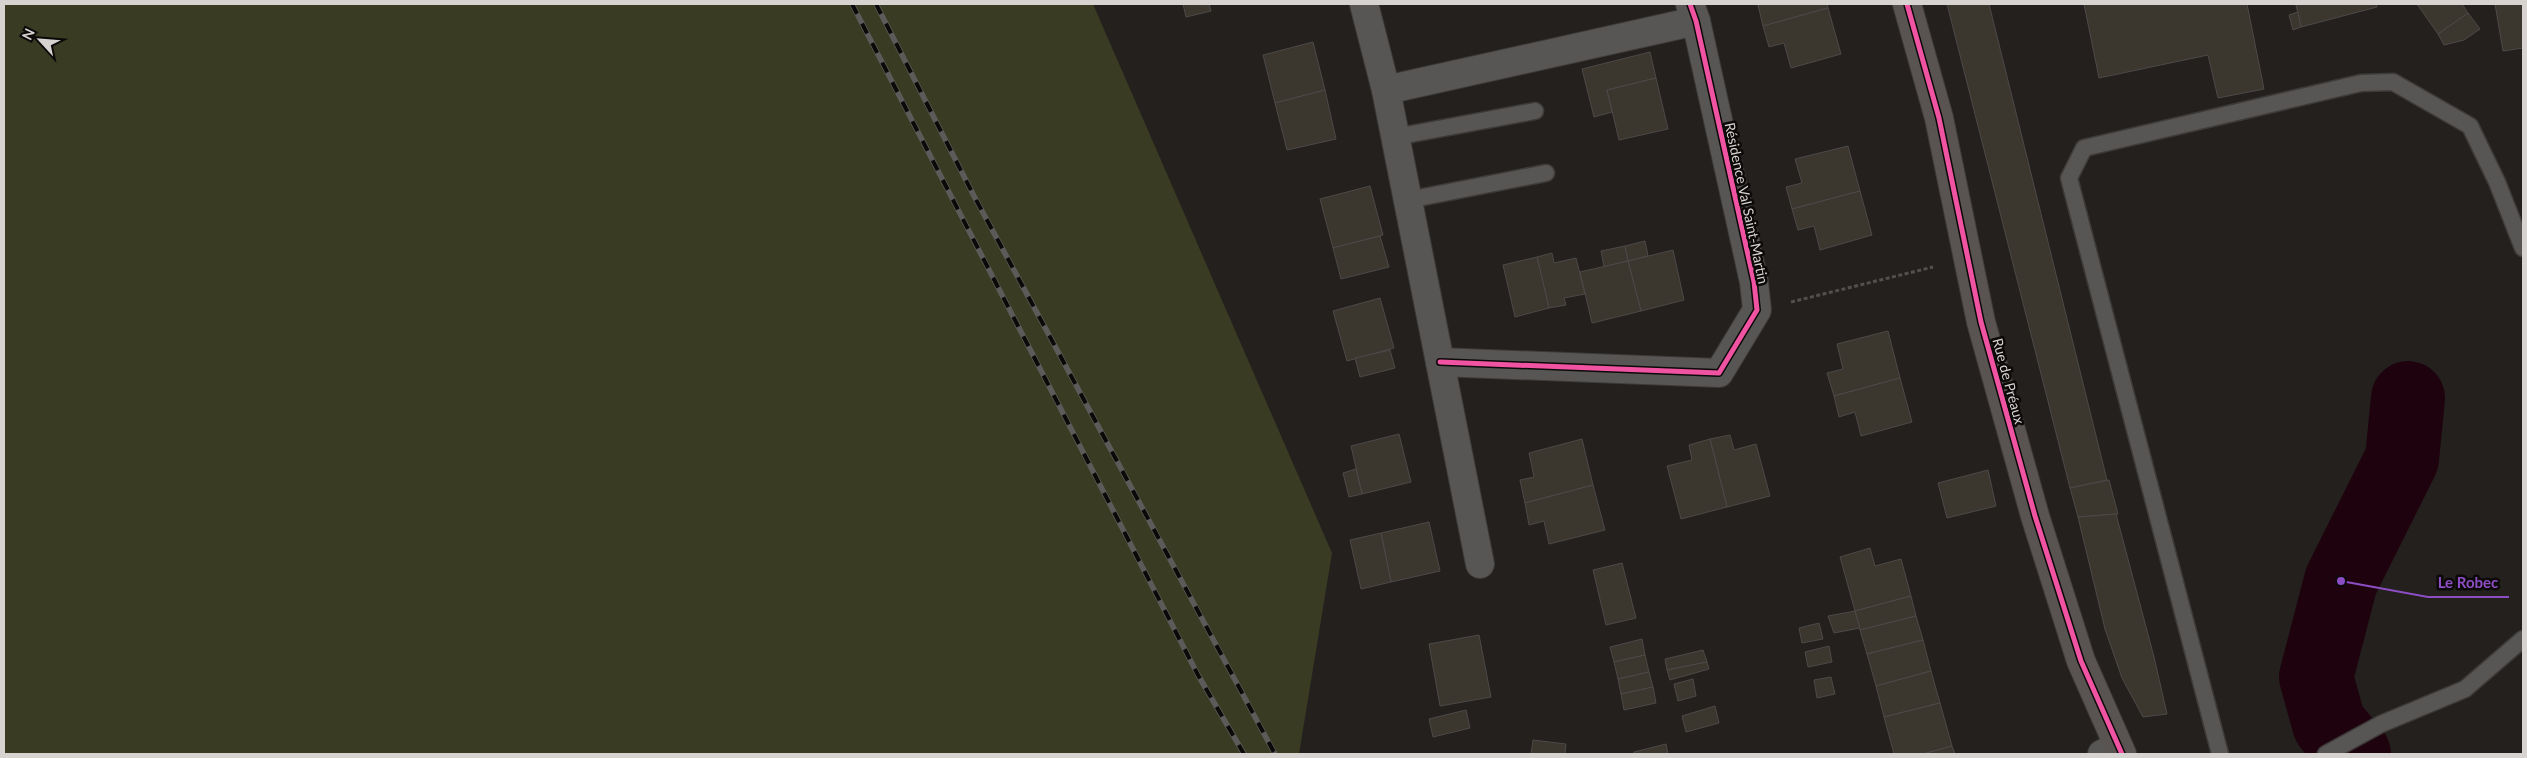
<svg xmlns="http://www.w3.org/2000/svg" width="2527" height="758" font-family="Lato,sans-serif">
	<style>
		.green { fill: #393b23 }
		.lines { fill: none; stroke-linecap: round; stroke-linejoin: round }
		.river { stroke: #1e030f; stroke-width: 74 }
		.building { fill: #3b372f; stroke: #4c4948 }
		.lane-casing { stroke: #3d3a38; stroke-width: 19 }
		.street-casing { stroke: #3d3a38; stroke-width: 30 }
		.secondary-casing { stroke: #3d3a38; stroke-width: 30 }
		.path { stroke: #52504f; stroke-width: 3; stroke-dasharray: 4 2.5; stroke-linecap: butt }
		.lane { stroke: #585655; stroke-width: 16 }
		.street { stroke: #585655; stroke-width: 28 }
		.secondary { stroke: #595352; stroke-width: 28 }
		.rail-casing { stroke: #5c5b5a; stroke-width: 5.5 }
		.rail { stroke: #0c0a09; stroke-width: 4; stroke-dasharray: 11; stroke-linecap: butt }
		.cycleway-casing { stroke: #0c0a09; stroke-width: 8 }
		.cycleway { stroke: #f153a3; stroke-width: 5 }
		.labels { text-anchor: middle; dominant-baseline: central; stroke-width: 5; stroke-linejoin: round; paint-order: stroke }
		.street-label { font-size: 14px; fill: #d7d3d1; stroke: #0c0a09 }
		.leader { fill: none; stroke: #8d4dc3; stroke-width: 2 }
		.callout-dot { fill: #8d4dc3; stroke: #0c0a09; stroke-width: 2 }
		.callout-label { font-size: 15px; text-anchor: middle; font-weight: bold; fill: #8d4dc3; stroke: #0c0a09; stroke-width: 5; stroke-linejoin: round; paint-order: stroke }
	</style>
	<rect width="100%" height="100%" fill="#23201e"/>
	<polygon class="green" points="4,4 1093,4 1332,553 1299,754 4,754"/>
	<g class="lines">
		<polyline class="river" points="2354,754 2329,724 2316,677 2341,581 2402,459 2408,398"/>
	</g>
	<g class="building">
		<polygon points="1183,4 1209,4 1211,11 1186,17"/>
		<polygon points="1762,4 1827,4 1828,8 1763,26 1758,5"/>
		<polygon points="1947,4 1989,4 2107,480 2070,488"/>
		<polygon points="2084,4 2247,4 2264,89 2218,98 2208,55 2099,78"/>
		<polygon points="2302,4 2376,4 2377,7 2301,27 2296,5"/>
		<polygon points="2417,4 2462,4 2468,13 2438,34"/>
		<polygon points="2495,4 2523,4 2523,48 2503,51"/>
		<polygon points="1828,8 1841,54 1791,68 1784,43 1769,47 1763,26"/>
		<polygon points="2298,12 2301,27 2293,30 2289,15"/>
		<polygon points="2468,13 2480,29 2464,40 2444,45 2438,34"/>
		<polygon points="1313,42 1325,90 1275,103 1263,55"/>
		<polygon points="1650,52 1656,78 1607,90 1612,112 1594,117 1582,69"/>
		<polygon points="1656,78 1668,129 1619,140 1607,90"/>
		<polygon points="1325,90 1336,139 1287,150 1275,103"/>
		<polygon points="1848,146 1860,191 1792,209 1786,187 1802,183 1795,159"/>
		<polygon points="1370,186 1383,235 1333,248 1320,199"/>
		<polygon points="1860,191 1872,235 1820,250 1814,226 1798,230 1792,209"/>
		<polygon points="1380,236 1389,267 1341,279 1333,248"/>
		<polygon points="1645,241 1648,256 1628,261 1625,246"/>
		<polygon points="1625,246 1628,261 1604,267 1601,251"/>
		<polygon points="1673,250 1684,300 1641,311 1628,261"/>
		<polygon points="1552,253 1554,263 1576,258 1585,294 1564,298 1566,305 1549,308 1537,257"/>
		<polygon points="1537,257 1549,308 1515,317 1503,265"/>
		<polygon points="1628,261 1641,311 1592,323 1580,272"/>
		<polygon points="1380,298 1394,348 1347,361 1333,311"/>
		<polygon points="1888,331 1900,378 1834,396 1827,373 1843,369 1837,344"/>
		<polygon points="1390,350 1395,368 1360,377 1355,358"/>
		<polygon points="1900,378 1912,422 1861,436 1855,412 1839,417 1834,396"/>
		<polygon points="1399,434 1411,482 1362,494 1351,446"/>
		<polygon points="1730,435 1734,450 1756,444 1770,496 1727,507 1710,439"/>
		<polygon points="1582,439 1593,485 1525,503 1520,480 1534,477 1529,453"/>
		<polygon points="1710,439 1727,507 1681,519 1667,466 1692,460 1689,445"/>
		<polygon points="1356,469 1362,494 1349,497 1343,473"/>
		<polygon points="1988,470 1996,506 1947,518 1938,483"/>
		<polygon points="2109,480 2118,514 2078,517 2070,488"/>
		<polygon points="1593,485 1605,530 1549,544 1544,521 1529,525 1525,503"/>
		<polygon points="2116,514 2154,657 2167,714 2143,717 2122,678 2105,629 2078,517"/>
		<polygon points="1429,522 1440,571 1391,582 1381,533"/>
		<polygon points="1381,533 1391,582 1361,589 1350,540"/>
		<polygon points="1870,548 1875,566 1901,559 1911,596 1855,611 1840,557"/>
		<polygon points="1622,563 1636,618 1606,625 1593,570"/>
		<polygon points="1911,596 1916,616 1860,630 1855,611"/>
		<polygon points="1855,611 1860,628 1834,633 1828,616"/>
		<polygon points="1916,616 1923,640 1867,654 1860,630"/>
		<polygon points="1819,623 1823,639 1802,643 1799,628"/>
		<polygon points="1479,635 1491,697 1440,706 1429,644"/>
		<polygon points="1642,639 1645,655 1614,662 1610,647"/>
		<polygon points="1923,640 1931,671 1876,686 1867,654"/>
		<polygon points="1829,646 1832,662 1808,667 1805,652"/>
		<polygon points="1703,650 1707,662 1667,670 1665,659"/>
		<polygon points="1645,655 1649,672 1618,679 1614,662"/>
		<polygon points="1707,662 1709,669 1670,680 1667,670"/>
		<polygon points="1931,671 1940,703 1884,717 1876,686"/>
		<polygon points="1649,672 1653,687 1621,694 1618,679"/>
		<polygon points="1831,677 1835,694 1817,698 1814,680"/>
		<polygon points="1693,679 1696,696 1678,701 1674,684"/>
		<polygon points="1653,687 1656,703 1624,710 1621,694"/>
		<polygon points="1940,703 1952,746 1923,754 1894,754 1884,717"/>
		<polygon points="1715,706 1719,723 1686,732 1682,716"/>
		<polygon points="1466,710 1470,728 1433,737 1429,719"/>
		<polygon points="1533,740 1566,744 1565,754 1531,754"/>
		<polygon points="1666,744 1668,754 1634,754 1634,752"/>
		<polygon points="1952,746 1955,754 1923,754"/>
	</g>
	<g class="lines">
		<defs>
			<g id="lane">
				<polyline points="1395,137 1535,111"/>
				<polyline points="1408,200 1546,173"/>
				<polyline points="2220,754 2069,178 2084,148 2361,83 2393,82 2470,126 2497,182 2523,248"/>
				<polyline points="2326,754 2381,724 2465,689 2523,639"/>
			</g>
			<g id="street">
				<polyline points="1364,4 1386,90 1480,564"/>
				<polyline points="1386,90 1696,21"/>
				<polyline points="1440,362 1719,373 1757,310 1754,282 1696,21 1690,4"/>
				<polyline points="2102,754 2118,746"/>
			</g>
			<polyline id="secondary" points="1907,4 1939,118 1981,322 2035,516 2081,661 2122,754"/>
		</defs>
		<use href="#lane" class="lane-casing"/>
		<use href="#street" class="street-casing"/>
		<use href="#secondary" class="secondary-casing"/>
		<polyline class="path" points="1791,302 1933,267"/>
		<use href="#lane" class="lane"/>
		<use href="#street" class="street"/>
		<use href="#secondary" class="secondary"/>
		<defs>
			<g id="rail">
				<polyline points="852,4 1198,675 1244,754"/>
				<polyline points="876,4 974,196 1275,754"/>
			</g>
		</defs>
		<use href="#rail" class="rail-casing"/>
		<use href="#rail" class="rail"/>
		<defs>
			<g id="cycleway">
				<polyline points="1907,4 1939,118 1981,322 2035,516 2081,661 2122,754"/>
				<polyline points="1440,362 1719,373 1757,310 1754,282 1696,21 1690,4"/>
			</g>
		</defs>
		<use href="#cycleway" class="cycleway-casing"/>
		<use href="#cycleway" class="cycleway"/>
	</g>
	<g class="labels">
		<g class="street-label">
			<text transform="translate(1747 203) rotate(78)">Résidence Val Saint-Martin</text>
			<text transform="translate(2009 381) rotate(75)">Rue de Préaux</text>
		</g>
	</g>
	<path class="leader" d="M2341 581L2428 597H2509"/>
	<circle class="callout-dot" cx="2341" cy="581" r="5"/>
	<g class="callout-label">
		<text x="2468" y="588">Le Robec</text>
	</g>
	<rect width="2527" height="758" fill="none" stroke="#d7d3d1" stroke-width="10"/>
	<g transform="translate(40 40) rotate(296)" stroke="#0c0a09" stroke-width="4" paint-order="stroke">
	<path d="M0-4L9 19L0 12L-9 19Z" fill="#d7d3d1"/>
	<text y="-8" font-size="14" font-weight="bold" text-anchor="middle" fill="#d7d3d1">N</text>
	</g>
</svg>
